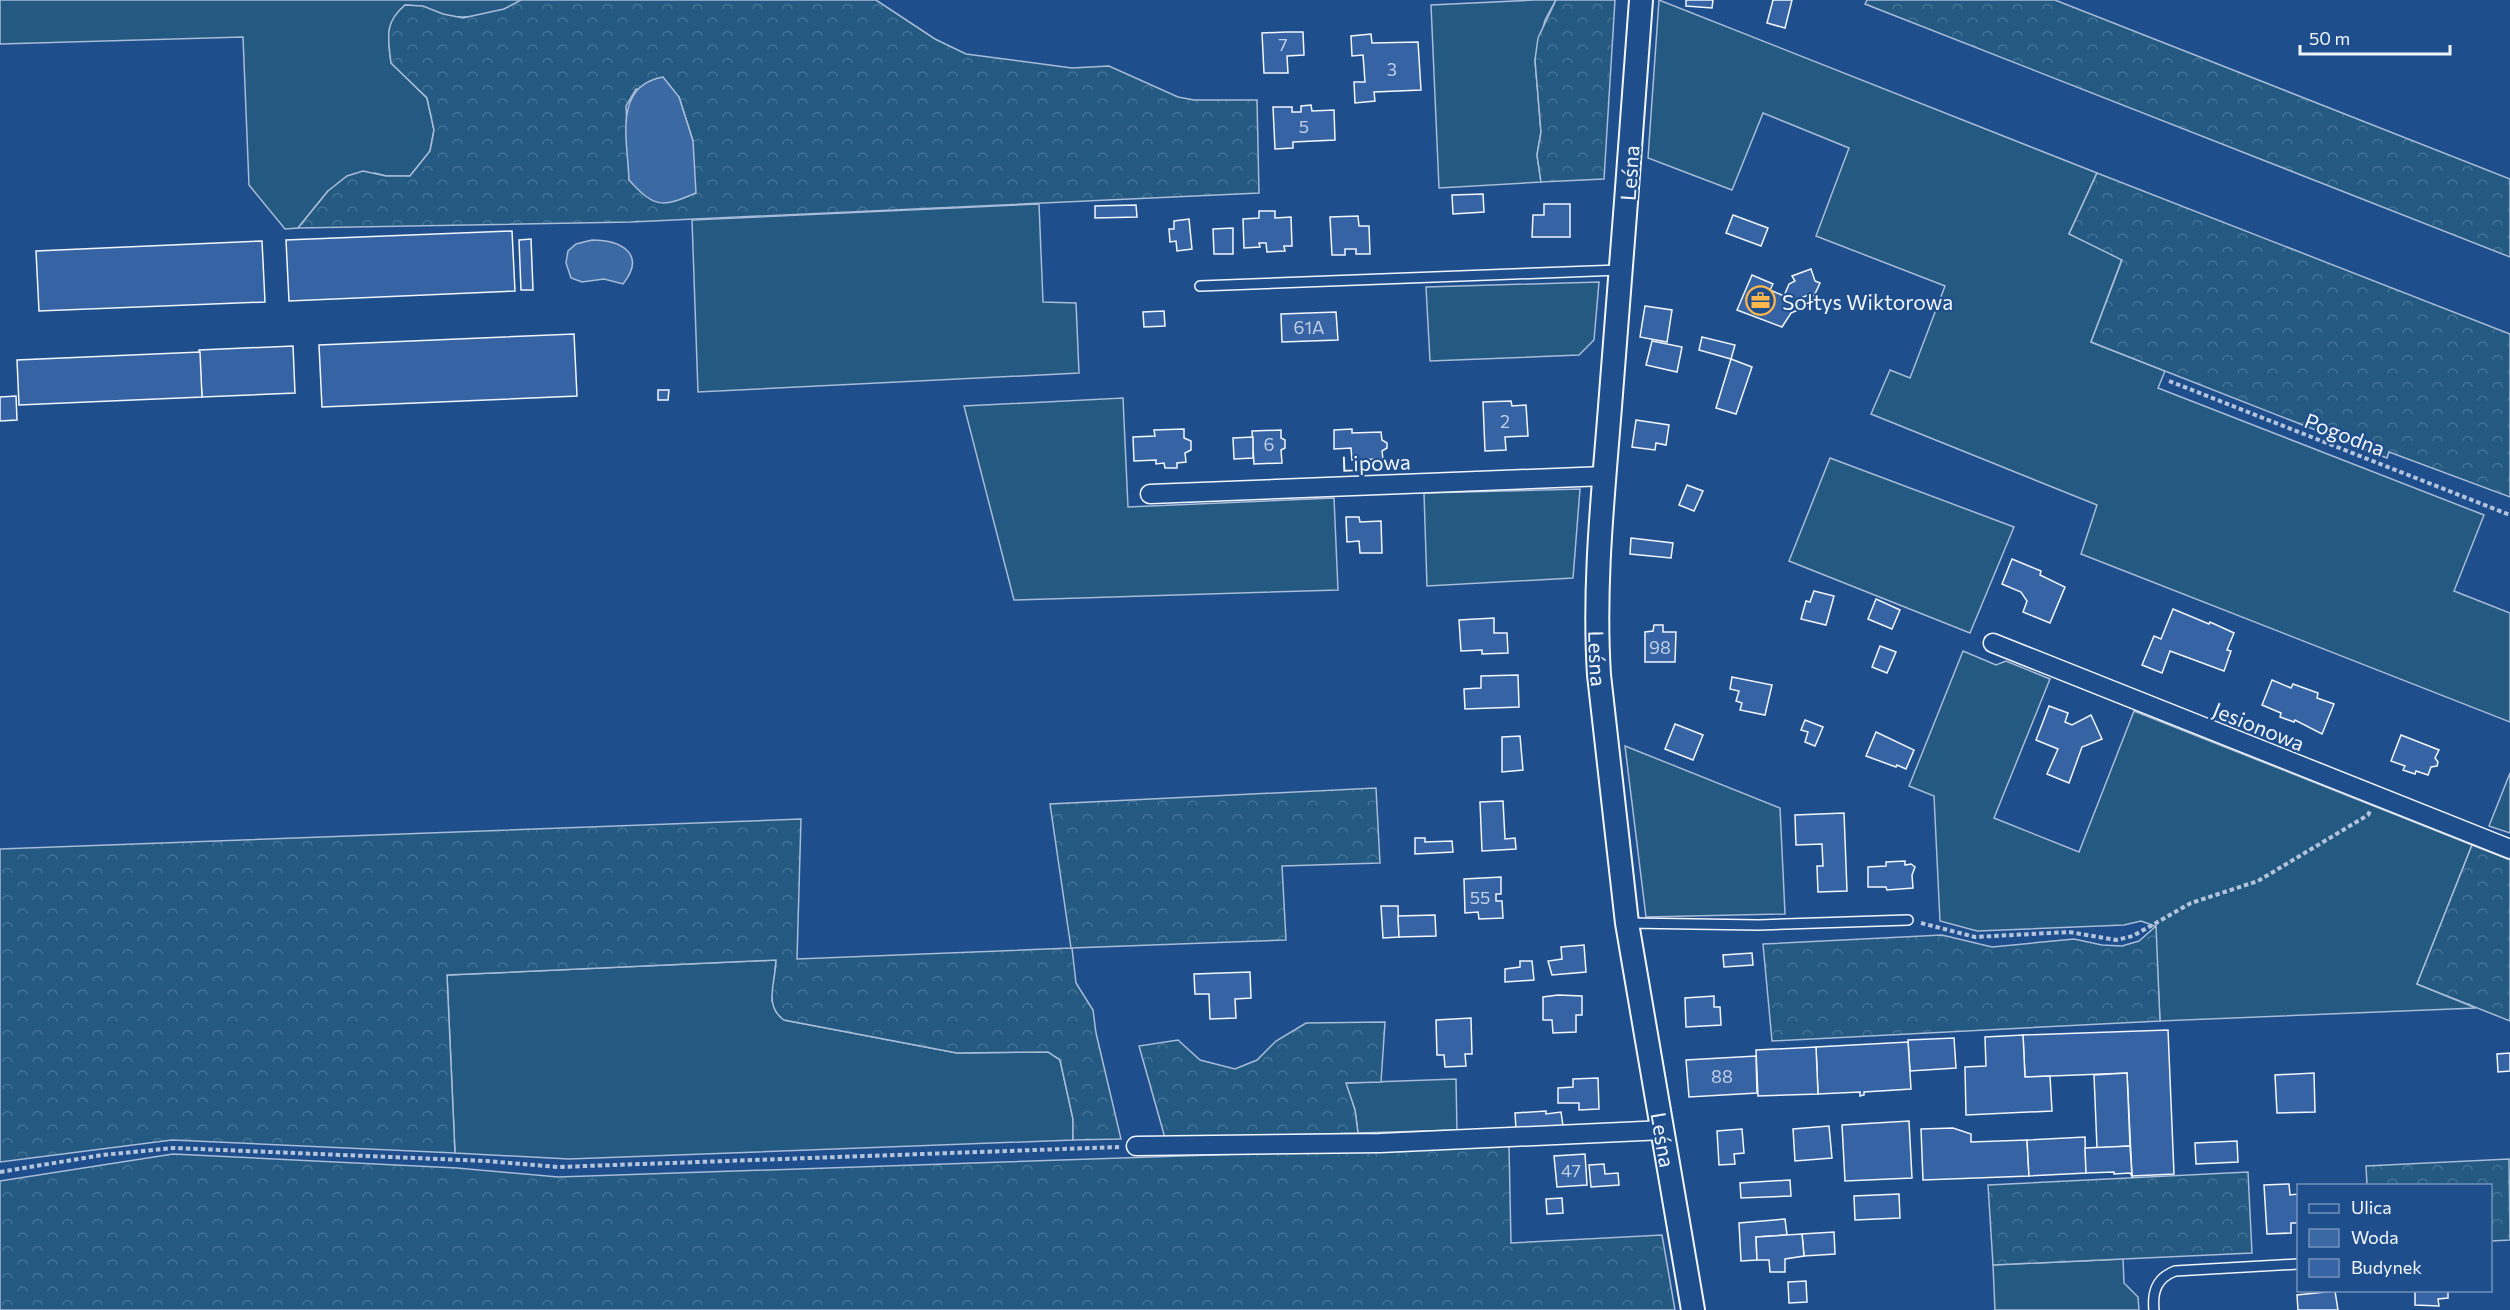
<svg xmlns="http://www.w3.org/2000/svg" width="2510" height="1310" font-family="Commissioner,sans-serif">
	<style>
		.grass { fill: #245a82; stroke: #a8bbd7; stroke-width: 1.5 }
		.forest { fill: url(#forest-crowns); stroke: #a8bbd7; stroke-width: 1.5; fill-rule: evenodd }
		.water { fill: #3b69a3; stroke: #a8bbd7; stroke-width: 1.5 }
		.building { fill: #3563a3; stroke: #f2f6ff; stroke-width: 1.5 }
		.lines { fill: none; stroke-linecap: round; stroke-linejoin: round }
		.service-casing { stroke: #f2f6ff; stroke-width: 12 }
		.minor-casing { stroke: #f2f6ff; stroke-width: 21 }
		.tertiary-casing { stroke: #f2f6ff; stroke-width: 26 }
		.path { stroke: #b3c4dc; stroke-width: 4; stroke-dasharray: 4.5 3; stroke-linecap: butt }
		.service { stroke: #1f4e8c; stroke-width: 9 }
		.minor { stroke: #1f4e8c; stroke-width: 18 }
		.tertiary { stroke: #1f4e8c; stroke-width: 22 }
		.labels { text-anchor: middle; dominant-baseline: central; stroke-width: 4.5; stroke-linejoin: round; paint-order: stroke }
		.number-label { font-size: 18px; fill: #c3d1e8 }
		.street-label { font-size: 21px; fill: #f2f6ff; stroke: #1f4e8c }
		.poi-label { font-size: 21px; fill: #f2f6ff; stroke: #1f4e8c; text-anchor: start }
	</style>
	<defs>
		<pattern id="forest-crowns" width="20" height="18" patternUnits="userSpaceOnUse" patternTransform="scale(1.5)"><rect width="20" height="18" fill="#245a82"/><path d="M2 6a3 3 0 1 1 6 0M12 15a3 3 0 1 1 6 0" fill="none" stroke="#447295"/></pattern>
	</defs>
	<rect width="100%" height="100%" fill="#1f4e8c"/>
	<g class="grass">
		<path d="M 0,0 L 521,0 C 505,14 463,21 442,14 C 427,9 423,6 405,5 C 384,23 388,37 391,63 L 427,98 L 434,130 L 430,151 L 410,176 L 386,176 L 375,173 L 328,191 L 298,228 L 285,229 L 249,185 L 243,37 L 0,44 Z"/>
		<polygon points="1534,0 1556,0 1545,20 1535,60 1541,132 1537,155 1541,182 1439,188 1431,5"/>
		<polygon points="1659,0 2097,173 2069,234 2122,259 2091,342 2165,371 2158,388 2484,515 2454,591 2510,613 2510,722 2081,554 2097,505 1871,414 1890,370 1910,378 1945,286 1816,236 1849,148 1763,113 1732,190 1648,158"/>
		<polygon points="1039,204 1043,302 1076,303 1079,373 698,392 692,220"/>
		<polygon points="1599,282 1594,340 1579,355 1430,361 1426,287"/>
		<polygon points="1123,398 1128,507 1334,498 1338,590 1014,600 964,406"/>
		<polygon points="1830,458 2014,527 1970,633 1789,561"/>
		<polygon points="1580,489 1573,578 1427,586 1424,493"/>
		<polygon points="1963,651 1996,665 2006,661 2050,679 1994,818 2079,852 2134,711 2472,845 2417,984 2476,1008 2160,1021 2155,926 2141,921 2124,925 1977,931 1940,921 1934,796 1909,786"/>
		<polygon points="1625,746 1780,808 1785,914 1646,917"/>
		<polygon points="2510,773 2510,833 2489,826"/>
		<polygon points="776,960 772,1001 784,1020 957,1053 1048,1052 1060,1060 1073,1119 1073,1140 569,1159 455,1153 447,975"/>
		<polygon points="1456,1079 1457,1130 1358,1133 1355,1110 1345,1083"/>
		<polygon points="2123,1259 2124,1283 2138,1297 2139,1310 1995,1310 1993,1265"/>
	</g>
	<g class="forest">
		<path d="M 521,0 L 876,0 L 935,39 L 966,54 L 1072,68 L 1109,66 L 1178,97 L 1194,100 L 1257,100 L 1259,193 L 631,222 L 298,228 L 328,191 L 347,176 L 363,171 L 386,176 L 410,176 L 430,151 L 434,130 L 427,98 L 391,63 C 388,37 384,23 405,5 L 423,6 L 443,14 L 463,18 L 504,9 ZM 636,89 L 679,97 L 693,141 L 629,180 L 626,106 Z"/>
		<polygon points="1556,0 1615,0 1604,179 1541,182 1537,155 1541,132 1535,60 1538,38"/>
		<polygon points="1867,0 2055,0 2510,179 2510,257 1865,4"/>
		<polygon points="2097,173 2510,334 2510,497 2389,452 2387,458 2091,342 2122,260 2069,234"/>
		<path d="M 1376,788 L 1380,863 L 1282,866 L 1286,940 L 1072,948 L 1076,983 L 1093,1010 L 1096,1033 L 1121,1139 L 1073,1140 L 1073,1119 L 1060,1060 L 1048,1052 L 957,1053 L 784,1020 C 763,1006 776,981 776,960 L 447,975 L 455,1153 L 172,1140 L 0,1162 L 0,849 L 801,819 L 797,959 L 1071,948 L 1050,804 Z"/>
		<polygon points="2472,845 2510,860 2510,1021 2417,984"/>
		<polygon points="2156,926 2160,1021 1772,1041 1763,944 1942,935 1992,947 2074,939 2102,945 2122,946 2139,941"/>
		<polygon points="1385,1022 1381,1082 1346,1083 1355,1110 1358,1133 1165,1138 1139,1046 1178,1040 1200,1060 1235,1069 1257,1060 1276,1041 1306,1023"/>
		<polygon points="1509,1145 1511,1243 1662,1235 1675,1310 0,1310 0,1181 173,1154 457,1168 558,1177"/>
		<polygon points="2509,1159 2510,1240 2491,1241 2490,1186 2367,1185 2366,1166"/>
		<polygon points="2248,1172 2252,1253 1993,1265 1988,1185"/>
	</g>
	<g class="water">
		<path d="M 663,77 L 679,97 L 693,141 L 696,193 C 663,207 655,209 629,180 C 628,142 612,86 663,77 Z"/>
		<path d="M 592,240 C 621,240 647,254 623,284 L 604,279 L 582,282 L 571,278 L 566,263 L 568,251 L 576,244 Z"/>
	</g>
	<g class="building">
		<polygon points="1686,0 1713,0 1712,8 1686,6"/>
		<polygon points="1773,0 1792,0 1785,28 1767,23"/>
		<polygon points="1286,32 1303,32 1304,55 1287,56 1288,73 1264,73 1262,33"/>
		<polygon points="1371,34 1372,43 1418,42 1421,90 1374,92 1375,101 1355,103 1354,82 1365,82 1363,55 1352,56 1351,36"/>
		<polygon points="1311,105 1312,111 1334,110 1335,140 1293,142 1293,148 1275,149 1273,107 1292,107 1292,112 1301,112 1301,106"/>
		<polygon points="1483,194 1484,212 1453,214 1452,195"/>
		<polygon points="1544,204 1570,204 1570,237 1532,237 1533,215 1544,215"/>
		<polygon points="1136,205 1137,217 1095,218 1095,206"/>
		<polygon points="1259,211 1275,211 1275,218 1291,217 1292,246 1284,246 1285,251 1267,252 1266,243 1259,243 1260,247 1244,248 1243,219 1259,218"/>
		<polygon points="1733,215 1768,228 1761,246 1726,233"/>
		<polygon points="1358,216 1359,226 1369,226 1370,254 1356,254 1356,249 1345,249 1345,255 1332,255 1330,217"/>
		<polygon points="1189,219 1192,249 1177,251 1176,241 1170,242 1169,229 1174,229 1174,221"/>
		<polygon points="1233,228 1233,254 1214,254 1213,229"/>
		<polygon points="512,231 515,291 289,301 286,240"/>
		<polygon points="531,239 533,290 521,290 519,240"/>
		<polygon points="262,241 265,302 39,311 36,251"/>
		<polygon points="1811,269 1815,281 1820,283 1814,296 1810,294 1797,300 1800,309 1791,313 1782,327 1737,310 1752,275 1773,284 1770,290 1784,296 1789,284 1795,281 1792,276"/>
		<polygon points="1645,306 1672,310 1667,342 1640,337"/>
		<polygon points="1164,311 1165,326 1144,327 1143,312"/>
		<polygon points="1336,312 1338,340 1282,342 1281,314"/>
		<polygon points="574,334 577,396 322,407 319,345"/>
		<polygon points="1702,337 1735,345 1731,359 1699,350"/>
		<polygon points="1652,341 1682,347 1677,372 1646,365"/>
		<polygon points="293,346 295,393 202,397 199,350"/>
		<polygon points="200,352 202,397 19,405 17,360"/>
		<polygon points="1731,359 1752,367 1736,414 1716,408"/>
		<polygon points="658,390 669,390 668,400 658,400"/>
		<polygon points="16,396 17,420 0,421 0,397"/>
		<polygon points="1511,401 1512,406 1526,405 1528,436 1505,437 1506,450 1485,451 1483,402"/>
		<polygon points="1636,420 1669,425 1666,445 1656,443 1655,450 1632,447"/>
		<polygon points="1184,429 1184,438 1191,441 1191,450 1185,453 1186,462 1177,463 1177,468 1165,468 1164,463 1156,464 1156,460 1134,461 1133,437 1155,436 1154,430"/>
		<polygon points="1352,429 1352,433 1381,432 1382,440 1387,443 1387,448 1382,451 1383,459 1352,460 1351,448 1334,449 1334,430"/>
		<polygon points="1281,430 1281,438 1285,440 1285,448 1281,450 1282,463 1254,464 1252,431"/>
		<polygon points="1253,437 1253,458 1234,459 1233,438"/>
		<polygon points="1687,485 1703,491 1694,511 1679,505"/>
		<polygon points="1346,517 1359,517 1360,522 1381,521 1382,553 1360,553 1359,541 1347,542"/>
		<polygon points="1631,538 1673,543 1671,558 1630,554"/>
		<polygon points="2012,559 2041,571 2040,575 2065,587 2050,623 2023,612 2027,601 2021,592 2002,584"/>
		<polygon points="1814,591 1834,596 1826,625 1801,619 1806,601 1810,602"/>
		<polygon points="1876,599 1900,610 1892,629 1868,619"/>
		<polygon points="2173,609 2209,624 2210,622 2234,633 2227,650 2231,651 2224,671 2170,651 2162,673 2142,665 2154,636 2161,639"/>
		<polygon points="1494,618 1494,633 1507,633 1508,653 1482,654 1482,650 1461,651 1459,620"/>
		<polygon points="1654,625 1663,625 1663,632 1676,632 1675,662 1645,662 1645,632 1653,631"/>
		<polygon points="1880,646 1896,652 1887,673 1872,667"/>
		<polygon points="1518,675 1519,707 1465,709 1464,689 1481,688 1481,676"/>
		<polygon points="1732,677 1772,685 1765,715 1740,710 1742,703 1736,701 1739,691 1730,689"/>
		<polygon points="2272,680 2291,688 2293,684 2318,693 2317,698 2334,704 2322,734 2295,720 2294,722 2280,717 2281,713 2262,705"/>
		<polygon points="2049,706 2068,713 2065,722 2072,725 2091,715 2102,739 2082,747 2069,783 2047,774 2058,749 2036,740"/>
		<polygon points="1805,720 1823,727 1815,746 1805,742 1808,732 1801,730"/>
		<polygon points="1675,724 1703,735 1693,760 1665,749"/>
		<polygon points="1876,732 1914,750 1906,769 1897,765 1896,767 1866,756"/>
		<polygon points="2401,735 2439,750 2435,758 2438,762 2437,766 2431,767 2428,775 2416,771 2415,774 2403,770 2405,766 2391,761"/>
		<polygon points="1520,736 1523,770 1502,772 1502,737"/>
		<polygon points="1503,801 1505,839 1515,838 1516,849 1482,851 1480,802"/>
		<polygon points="1844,813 1847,891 1818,892 1817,866 1823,866 1822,844 1796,845 1795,815"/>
		<polygon points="1415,838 1425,838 1425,842 1452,841 1453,852 1415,854"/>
		<polygon points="1905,861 1905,865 1911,864 1915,867 1912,875 1913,888 1887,890 1886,887 1868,887 1868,867 1886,866 1886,862"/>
		<polygon points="1501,877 1501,894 1496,894 1496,901 1502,901 1503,918 1479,919 1478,912 1465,913 1464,879"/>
		<polygon points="1381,906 1398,906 1399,937 1383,938"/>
		<polygon points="1435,915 1436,936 1399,937 1398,916"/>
		<polygon points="1584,945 1586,972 1552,975 1548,961 1562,959 1561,947"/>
		<polygon points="1752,953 1753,965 1724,967 1723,955"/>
		<polygon points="1520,961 1532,961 1534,980 1505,982 1505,969 1520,967"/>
		<polygon points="1250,972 1251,998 1235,999 1236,1018 1210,1019 1209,994 1195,994 1194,974"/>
		<polygon points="1558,995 1582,996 1582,1015 1576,1015 1576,1032 1553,1033 1552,1020 1543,1020 1543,997"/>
		<polygon points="1714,996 1714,1007 1720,1007 1721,1025 1686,1027 1685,998"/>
		<polygon points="1471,1018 1472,1054 1465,1054 1466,1066 1445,1067 1444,1055 1437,1055 1436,1020"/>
		<polygon points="2168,1030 2174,1174 2132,1176 2127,1073 2025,1077 2023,1035"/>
		<polygon points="2023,1035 2025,1077 2050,1076 2052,1111 1966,1115 1965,1067 1986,1066 1985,1037"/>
		<polygon points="1954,1038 1956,1068 1910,1071 1908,1040"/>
		<polygon points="1908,1042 1911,1089 1864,1092 1864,1095 1860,1096 1860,1092 1818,1094 1816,1047"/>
		<polygon points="1816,1047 1818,1094 1758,1096 1756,1050"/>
		<polygon points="2510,1053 2510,1071 2498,1072 2497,1054"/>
		<polygon points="1756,1056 1757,1093 1689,1097 1686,1060"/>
		<polygon points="2127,1073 2130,1146 2097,1148 2094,1075"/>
		<polygon points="2314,1073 2315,1112 2277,1113 2275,1075"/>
		<polygon points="1598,1078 1599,1109 1579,1110 1579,1103 1558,1103 1558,1088 1573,1087 1573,1079"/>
		<polygon points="1546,1111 1546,1114 1561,1112 1563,1126 1516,1129 1515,1113"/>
		<polygon points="1909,1121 1912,1178 1845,1181 1842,1125"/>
		<polygon points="1829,1126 1832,1158 1795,1161 1793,1129"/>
		<polygon points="1953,1128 1971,1134 1971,1142 2027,1140 2029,1176 1923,1180 1921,1129"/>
		<polygon points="1742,1129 1744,1153 1734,1154 1735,1164 1719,1165 1717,1131"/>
		<polygon points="2085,1137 2086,1173 2029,1176 2027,1140"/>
		<polygon points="2237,1141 2238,1162 2196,1164 2195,1143"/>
		<polygon points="2130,1146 2132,1176 2130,1173 2114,1174 2114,1172 2086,1173 2085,1148"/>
		<polygon points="1585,1154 1587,1185 1557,1187 1554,1156"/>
		<polygon points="1604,1164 1605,1174 1618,1173 1619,1185 1591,1187 1589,1165"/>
		<polygon points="1790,1180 1791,1196 1741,1198 1740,1183"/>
		<polygon points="2289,1184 2290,1195 2298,1194 2298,1225 2298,1223 2291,1223 2291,1233 2267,1234 2264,1185"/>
		<polygon points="1899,1194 1900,1218 1855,1220 1854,1196"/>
		<polygon points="1562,1198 1563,1213 1547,1214 1546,1199"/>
		<polygon points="1785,1219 1787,1235 1756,1237 1757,1260 1741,1261 1739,1223"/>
		<polygon points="1834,1232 1835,1254 1804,1256 1802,1234"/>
		<polygon points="1802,1234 1804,1256 1785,1259 1785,1272 1770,1272 1769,1260 1757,1260 1756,1237"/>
		<polygon points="1806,1281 1807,1302 1789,1303 1788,1282"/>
		<polygon points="2415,1290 2448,1290 2448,1298 2438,1299 2439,1306 2415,1305"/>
		<polygon points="2335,1291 2338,1310 2298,1310 2297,1295"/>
	</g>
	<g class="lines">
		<defs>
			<g id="service">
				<polyline points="1200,286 1619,270"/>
				<polyline points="1628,923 1759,925 1908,920"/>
				<path d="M 2154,1310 C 2152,1291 2157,1278 2175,1271 L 2298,1264"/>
			</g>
			<g id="minor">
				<polyline points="1150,494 1605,476"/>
				<polyline points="1993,643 2510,849"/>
				<polyline points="1136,1146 1380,1143 1664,1130"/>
			</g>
			<g id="tertiary">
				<path id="s1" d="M 1641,0 C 1632,131 1621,263 1611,394 C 1604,487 1593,581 1599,675 L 1627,923 L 1693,1310"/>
			</g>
		</defs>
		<use href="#service" class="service-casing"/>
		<use href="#minor" class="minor-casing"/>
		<use href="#tertiary" class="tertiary-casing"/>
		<g class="path">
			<polyline points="2169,381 2510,515"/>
			<polyline points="1921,923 1975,937 2069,932 2116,940 2133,936 2191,903 2258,881 2368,815 2370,811"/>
			<polyline points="0,1172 102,1155 174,1148 486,1161 558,1167 1119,1147"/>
		</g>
		<use href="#service" class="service"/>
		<use href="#minor" class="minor"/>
		<use href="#tertiary" class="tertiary"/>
	</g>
	<defs>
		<symbol id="office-ring" viewBox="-11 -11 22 22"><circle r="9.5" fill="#1f4e8c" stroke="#ffb74d" stroke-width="1.5"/><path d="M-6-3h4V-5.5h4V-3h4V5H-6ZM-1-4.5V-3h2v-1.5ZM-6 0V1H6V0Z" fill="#ffb74d"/></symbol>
	</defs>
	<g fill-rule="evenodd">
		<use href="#office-ring" x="1744" y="284" width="33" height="33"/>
	</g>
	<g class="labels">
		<g class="number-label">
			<text x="1283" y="44">7</text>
			<text x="1392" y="69">3</text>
			<text x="1304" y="126">5</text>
			<text x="1309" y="327">61A</text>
			<text x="1505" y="421">2</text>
			<text x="1269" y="444">6</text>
			<text x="1660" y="647">98</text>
			<text x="1480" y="897">55</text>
			<text x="1722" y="1076">88</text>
			<text x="1571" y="1170">47</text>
		</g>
		<g class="street-label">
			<text transform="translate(1629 173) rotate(-86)">Leśna</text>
			<text transform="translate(2345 434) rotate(21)">Pogodna</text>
			<text transform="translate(1376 462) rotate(-2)">Lipowa</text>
			<text stroke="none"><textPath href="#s1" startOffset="660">Leśna</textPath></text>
			<text transform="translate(2259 726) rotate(22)">Jesionowa</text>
			<text stroke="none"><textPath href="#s1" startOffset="1146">Leśna</textPath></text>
		</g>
		<g class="poi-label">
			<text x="1782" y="301">Sołtys Wiktorowa</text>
		</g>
	</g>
	<rect x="2297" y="1184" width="195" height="108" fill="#1f4e8c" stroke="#7391ba" stroke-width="1.5"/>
	<rect x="2309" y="1204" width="30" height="9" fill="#1f4e8c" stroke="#7391ba" stroke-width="1.5"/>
	<text x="2351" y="1214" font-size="18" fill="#f2f6ff">Ulica</text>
	<rect x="2309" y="1229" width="30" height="18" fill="#3b69a3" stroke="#7391ba" stroke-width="1.5"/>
	<text x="2351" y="1244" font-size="18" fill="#f2f6ff">Woda</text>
	<rect x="2309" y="1259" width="30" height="18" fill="#3563a3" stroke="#7391ba" stroke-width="1.5"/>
	<text x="2351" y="1274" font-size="18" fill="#f2f6ff">Budynek</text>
	<path d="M2300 45v9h150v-9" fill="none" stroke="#f2f6ff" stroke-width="3"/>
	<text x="2309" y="45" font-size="18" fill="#f2f6ff" stroke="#1f4e8c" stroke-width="4.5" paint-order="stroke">50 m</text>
</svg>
